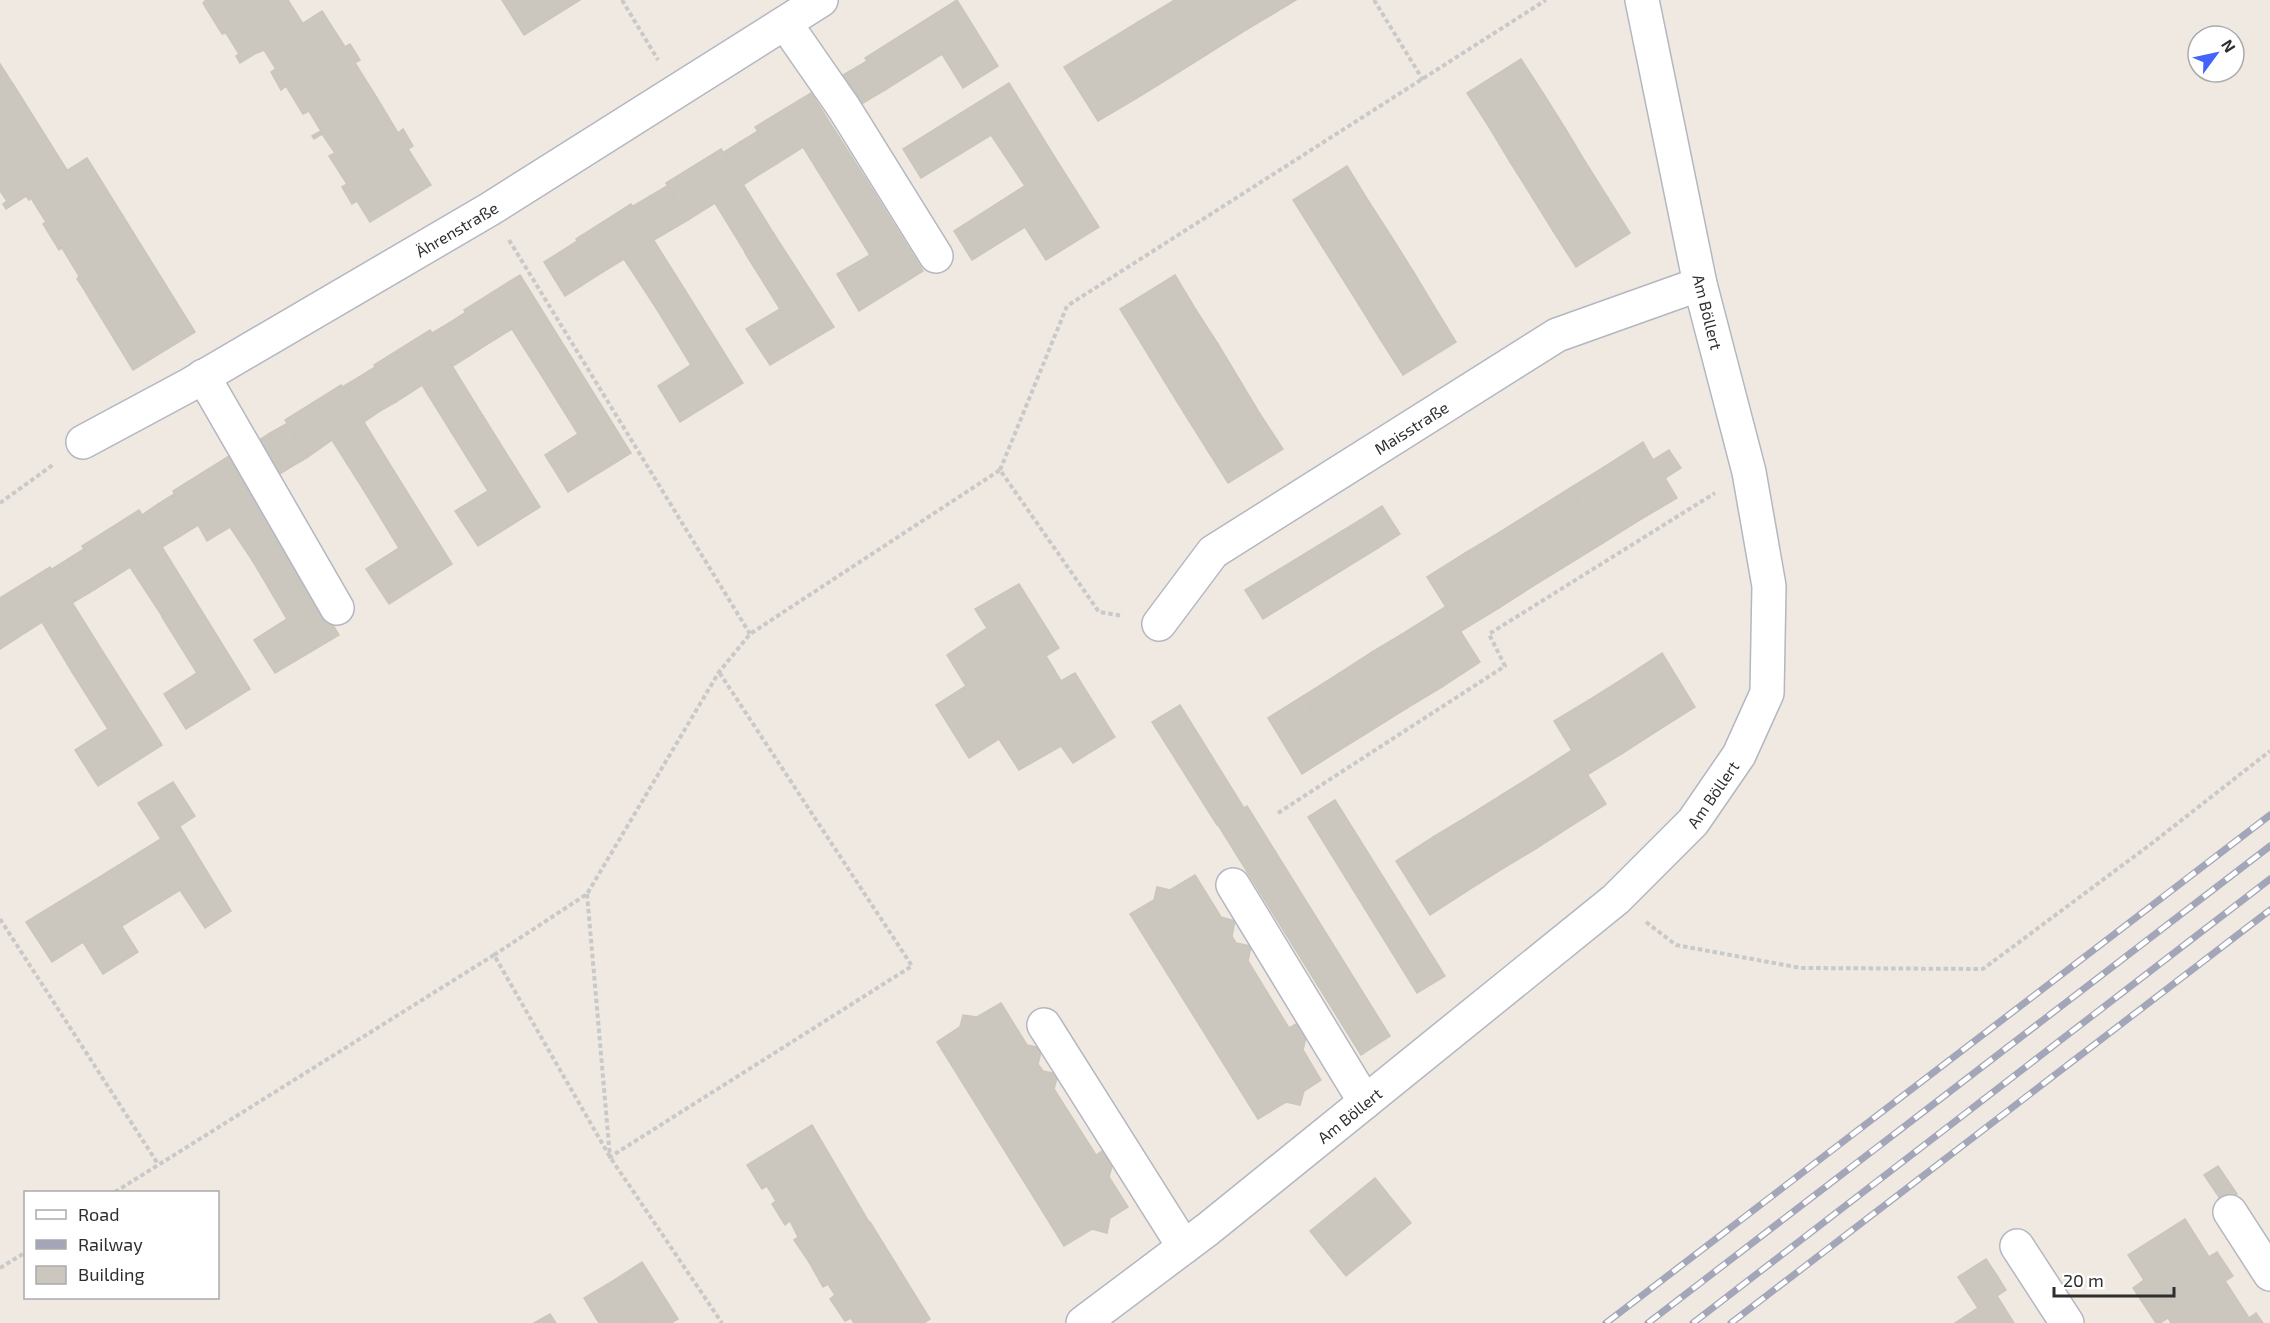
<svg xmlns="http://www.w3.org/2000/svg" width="2270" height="1323" font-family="'Exo 2',sans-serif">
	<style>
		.building { fill: #cbc7bf; stroke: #cbc5ba; stroke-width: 1.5 }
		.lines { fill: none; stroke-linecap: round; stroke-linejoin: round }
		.minor-casing { stroke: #b4b7c1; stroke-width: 36 }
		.path { stroke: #c9c9c9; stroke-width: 4; stroke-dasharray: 4.5 3; stroke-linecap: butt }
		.minor { stroke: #fff; stroke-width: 33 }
		.rail-casing { stroke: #a3a6b8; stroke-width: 7 }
		.rail { stroke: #fff; stroke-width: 4.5; stroke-dasharray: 14; stroke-linecap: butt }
		.labels { text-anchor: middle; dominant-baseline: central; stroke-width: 4.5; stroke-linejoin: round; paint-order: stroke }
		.street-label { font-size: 16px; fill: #2e2e2e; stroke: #fff }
	</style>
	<rect width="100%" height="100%" fill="#efe9e1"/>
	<g class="building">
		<polygon points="288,0 303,24 240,63 236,56 239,54 226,33 222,34 203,3 206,0"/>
		<polygon points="502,0 580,0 524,35"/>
		<polygon points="957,0 998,66 963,88 942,54 885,90 865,58"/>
		<polygon points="1174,0 1220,0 1241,33 1206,55 1173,1"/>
		<polygon points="1220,0 1269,0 1276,12 1241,33"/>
		<polygon points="1269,0 1296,0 1276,12"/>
		<polygon points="1173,1 1206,55 1171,77 1138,22"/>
		<polygon points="322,11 345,47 350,44 360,60 355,63 377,98 313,137 312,136 321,131 309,111 303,114 286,86 281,90 271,72 276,69 264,50 257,53"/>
		<polygon points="1138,22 1171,77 1137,98 1102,44"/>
		<polygon points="1102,44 1137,98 1098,121 1064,67"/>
		<polygon points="1521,59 1543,93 1489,127 1467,93"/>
		<polygon points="867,61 885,90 868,100 850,71"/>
		<polygon points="0,64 13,84 0,92"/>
		<polygon points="850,71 868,100 852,110 834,80"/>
		<polygon points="1009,83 1059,164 1025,186 991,135 921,178 903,149"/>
		<polygon points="13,84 67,170 6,209 3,204 7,201 0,191 0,92"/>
		<polygon points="811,93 865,178 834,197 803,147 778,163 755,127"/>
		<polygon points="1543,93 1565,128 1510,162 1489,127"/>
		<polygon points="377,98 398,133 403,129 413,146 408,149 431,185 370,222 357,201 352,204 342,187 347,184 329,156 335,153 322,134 314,139 313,137"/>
		<polygon points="1565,128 1586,163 1532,197 1510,162"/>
		<polygon points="758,131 778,163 760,174 740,142"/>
		<polygon points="740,142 760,174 743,185 724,152"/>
		<polygon points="721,149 774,234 745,252 715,203 688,220 666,183"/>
		<polygon points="87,158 141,245 80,283 77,279 79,276 62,248 59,250 43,224 46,222 31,198 29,200 26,196"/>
		<polygon points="1586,163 1608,198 1553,231 1532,197"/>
		<polygon points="1059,164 1099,227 1046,260 1025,227 972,260 954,231"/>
		<polygon points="1347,166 1369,202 1315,235 1293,200"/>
		<polygon points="865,178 923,271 859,311 837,274 870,255 834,197"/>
		<polygon points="667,186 688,220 671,230 650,196"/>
		<polygon points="650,196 671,230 654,240 633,206"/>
		<polygon points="1608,198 1630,233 1576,267 1553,231"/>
		<polygon points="1369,202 1391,236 1337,270 1315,235"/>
		<polygon points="631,204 685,290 656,308 624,259 598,275 576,239"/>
		<polygon points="774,234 834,327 770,365 746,329 780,309 745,253"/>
		<polygon points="1391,236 1413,271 1359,305 1337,270"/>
		<polygon points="577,241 598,275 581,286 560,252"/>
		<polygon points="141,245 195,332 133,370 80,283"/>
		<polygon points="560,252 581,286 565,296 544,262"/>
		<polygon points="1413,271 1434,306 1380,339 1359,305"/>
		<polygon points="520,275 573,360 543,378 512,329 486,345 464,310"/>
		<polygon points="1175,275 1196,310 1141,343 1120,309"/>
		<polygon points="685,290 743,383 680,422 658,386 691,365 656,308"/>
		<polygon points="1434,306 1456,342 1403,375 1380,339"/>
		<polygon points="1196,310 1218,344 1163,379 1141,343"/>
		<polygon points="466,312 486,345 469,356 449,323"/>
		<polygon points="449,323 469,356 453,366 432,333"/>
		<polygon points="430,330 483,416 453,435 422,385 396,402 374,365"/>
		<polygon points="1218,344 1239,379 1184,413 1163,379"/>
		<polygon points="573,360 631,453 568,492 545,455 578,434 543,378"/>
		<polygon points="375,367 396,402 380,411 359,377"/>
		<polygon points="359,377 380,411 364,422 342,387"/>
		<polygon points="1239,379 1260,414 1206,448 1184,413"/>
		<polygon points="341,385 394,471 363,489 332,440 308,457 285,420"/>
		<polygon points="1260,414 1283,449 1228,483 1206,448"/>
		<polygon points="483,416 540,507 478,546 455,511 488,491 453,435"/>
		<polygon points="286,424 308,457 291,467 270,433"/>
		<polygon points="270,433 291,467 275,477 253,444"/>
		<polygon points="1643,442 1653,460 1669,450 1681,468 1665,478 1677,498 1638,521 1604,467"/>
		<polygon points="229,456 282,541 252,560 230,527 207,541 198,525 195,527 173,491"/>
		<polygon points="1604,467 1638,521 1603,543 1570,488"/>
		<polygon points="394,471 452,564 389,604 366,569 399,548 363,489"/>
		<polygon points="1570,488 1603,543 1569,564 1535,510"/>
		<polygon points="174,494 195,527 179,537 158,504"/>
		<polygon points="158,504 179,537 162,547 142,515"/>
		<polygon points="1382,506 1400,534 1378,548 1360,520"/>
		<polygon points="139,510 193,597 162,616 130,567 105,583 82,546"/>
		<polygon points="1535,510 1569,564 1533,586 1500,532"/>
		<polygon points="1360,520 1378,548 1263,619 1245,590"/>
		<polygon points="1500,532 1533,586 1499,608 1465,553"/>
		<polygon points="282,541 339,635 275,673 254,640 287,619 252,560"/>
		<polygon points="84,549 105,583 89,593 68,559"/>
		<polygon points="1465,553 1499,608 1461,631 1427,577"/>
		<polygon points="68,559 89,593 72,603 52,569"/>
		<polygon points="50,567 103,652 72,672 42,622 17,638 0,612 0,598"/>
		<polygon points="1019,584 1059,648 1046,656 1061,681 1075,673 1115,737 1073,763 1061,746 1019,770 999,739 969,758 936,705 966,686 947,655 987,628 975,609"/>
		<polygon points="193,597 250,689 186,729 164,694 197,673 162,617"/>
		<polygon points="1445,607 1480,662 1442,687 1407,631"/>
		<polygon points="0,612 17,638 0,649"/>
		<polygon points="1407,631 1442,687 1407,708 1372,652"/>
		<polygon points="103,652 162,745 98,786 75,750 108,729 72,672"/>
		<polygon points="1372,652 1407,708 1372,730 1338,674"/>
		<polygon points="1662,653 1695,707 1657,731 1624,678"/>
		<polygon points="1338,674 1372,730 1338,751 1303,696"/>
		<polygon points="1624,678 1657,731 1623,753 1589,700"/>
		<polygon points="1303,696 1338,751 1302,774 1268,718"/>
		<polygon points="1589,700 1623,753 1587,775 1554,721"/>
		<polygon points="1180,705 1244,808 1217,825 1152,722"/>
		<polygon points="1572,750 1606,804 1571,826 1538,772"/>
		<polygon points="1538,772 1571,826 1537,848 1503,794"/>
		<polygon points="173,782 195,816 161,839 138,803"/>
		<polygon points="1503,794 1537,848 1502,869 1468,816"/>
		<polygon points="1335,800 1445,976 1417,993 1308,817"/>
		<polygon points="1247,806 1390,1036 1361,1055 1218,825"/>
		<polygon points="1468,816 1502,869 1467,891 1433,837"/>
		<polygon points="180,827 231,911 205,928 180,890 122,926 93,881"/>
		<polygon points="1433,837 1467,891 1430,915 1396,861"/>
		<polygon points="1195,875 1221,917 1235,921 1232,936 1236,943 1251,946 1248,961 1289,1028 1296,1024 1304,1026 1307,1032 1303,1050 1321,1080 1304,1091 1300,1105 1286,1102 1258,1119 1130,914 1154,900 1157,887 1170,890"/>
		<polygon points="93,881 138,952 103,974 83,942 52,962 26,922"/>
		<polygon points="1001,1003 1027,1045 1042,1048 1038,1064 1043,1071 1058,1074 1054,1089 1096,1155 1102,1151 1110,1153 1114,1159 1109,1177 1128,1207 1110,1218 1107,1233 1092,1229 1064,1246 937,1042 960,1027 963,1015 977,1017"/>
		<polygon points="812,1125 869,1222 809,1262 794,1240 798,1237 790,1221 785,1225 772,1204 776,1201 767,1186 762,1189 747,1165"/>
		<polygon points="2218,1166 2237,1194 2223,1203 2204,1175"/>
		<polygon points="1375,1178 1411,1223 1346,1276 1310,1231"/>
		<polygon points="2185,1219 2209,1257 2217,1252 2233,1276 2160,1323 2156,1323 2133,1288 2144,1280 2128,1255"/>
		<polygon points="870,1222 930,1319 924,1323 854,1323 851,1318 845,1321 830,1299 835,1295 828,1284 823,1287 809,1262"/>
		<polygon points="1986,1259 1996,1274 1968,1293 1958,1277"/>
		<polygon points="642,1262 678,1319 671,1323 644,1323 616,1279"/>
		<polygon points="1996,1274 2006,1290 1978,1308 1968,1293"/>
		<polygon points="616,1279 644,1323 599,1323 584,1298"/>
		<polygon points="2225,1281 2249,1318 2256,1313 2263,1323 2171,1323 2168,1318"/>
		<polygon points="1997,1296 2014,1323 1955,1323 1978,1308"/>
		<polygon points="550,1314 556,1323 534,1323"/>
	</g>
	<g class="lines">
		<defs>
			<g id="minor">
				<polyline points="785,23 844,108 936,256"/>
				<polyline points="203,376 337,608"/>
				<path id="s1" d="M 83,442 L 191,384 L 490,209 L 821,0"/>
				<path id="s2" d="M 1159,624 L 1213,552 L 1557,335 L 1700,284"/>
				<polyline points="1233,885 1365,1102"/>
				<polyline points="1044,1025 1184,1247"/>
				<polyline points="2230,1212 2270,1274"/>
				<polyline points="2017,1246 2067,1323"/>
				<path id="s3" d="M 1083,1323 L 1208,1229 L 1616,899 L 1693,822 L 1739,755 L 1767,693 L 1769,586 L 1749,472 L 1700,284 L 1642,0"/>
			</g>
		</defs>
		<use href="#minor" class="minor-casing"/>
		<g class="path">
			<polyline points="622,0 658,60"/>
			<polyline points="1374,0 1423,80"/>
			<polyline points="509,240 750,634"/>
			<polyline points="1000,470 1067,306 1546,0"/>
			<polyline points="0,503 54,464"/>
			<polyline points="1278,813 1505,666 1489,634 1715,493"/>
			<polyline points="587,894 610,1157 912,966 719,672"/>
			<polyline points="0,919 158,1164"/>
			<polyline points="1646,922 1676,945 1801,968 1983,969 2151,844 2270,751"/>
			<polyline points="494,955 587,894 719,672 750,634 1000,470 1099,612 1123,616"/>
			<polyline points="115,1192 494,955 610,1157 722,1323"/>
			<polyline points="0,1268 26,1252"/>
		</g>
		<use href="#minor" class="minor"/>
		<defs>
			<g id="rail">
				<polyline points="1606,1323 2270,815"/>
				<polyline points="1648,1323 2270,846"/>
				<polyline points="1693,1323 2270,879"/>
				<polyline points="1731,1323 2270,910"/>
			</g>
		</defs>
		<use href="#rail" class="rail-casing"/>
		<use href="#rail" class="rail"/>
	</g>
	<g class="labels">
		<g class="street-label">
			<text stroke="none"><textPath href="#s1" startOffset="430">Ährenstraße</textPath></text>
			<text transform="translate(1708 312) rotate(76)">Am Böllert</text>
			<text stroke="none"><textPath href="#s2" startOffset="324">Maisstraße</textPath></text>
			<text stroke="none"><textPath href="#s3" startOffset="824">Am Böllert</textPath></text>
			<text stroke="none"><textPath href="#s3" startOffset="338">Am Böllert</textPath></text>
		</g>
	</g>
	<rect x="24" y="1191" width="195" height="108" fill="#ffffff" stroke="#ababab" stroke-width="1.5"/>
	<rect x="36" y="1210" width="30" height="9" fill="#ffffff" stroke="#ababab" stroke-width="1.5"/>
	<text x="78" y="1221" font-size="18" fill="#2e2e2e">Road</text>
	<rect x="36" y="1240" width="30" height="9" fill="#a3a6b8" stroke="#ababab" stroke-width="1.5"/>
	<text x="78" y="1251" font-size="18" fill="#2e2e2e">Railway</text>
	<rect x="36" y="1266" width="30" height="18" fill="#cbc7bf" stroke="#ababab" stroke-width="1.5"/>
	<text x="78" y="1281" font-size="18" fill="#2e2e2e">Building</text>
	<g transform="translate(2216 54) rotate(57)"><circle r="28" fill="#ffffff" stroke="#ababab" stroke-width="1.5"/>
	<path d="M0-4.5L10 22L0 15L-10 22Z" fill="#4264fb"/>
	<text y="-9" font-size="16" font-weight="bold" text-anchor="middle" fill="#2e2e2e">N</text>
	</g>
	<path d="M2054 1287v9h120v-9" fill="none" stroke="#2e2e2e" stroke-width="3"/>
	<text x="2063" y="1287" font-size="18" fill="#2e2e2e" stroke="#ffffff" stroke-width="4.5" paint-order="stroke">20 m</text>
</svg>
